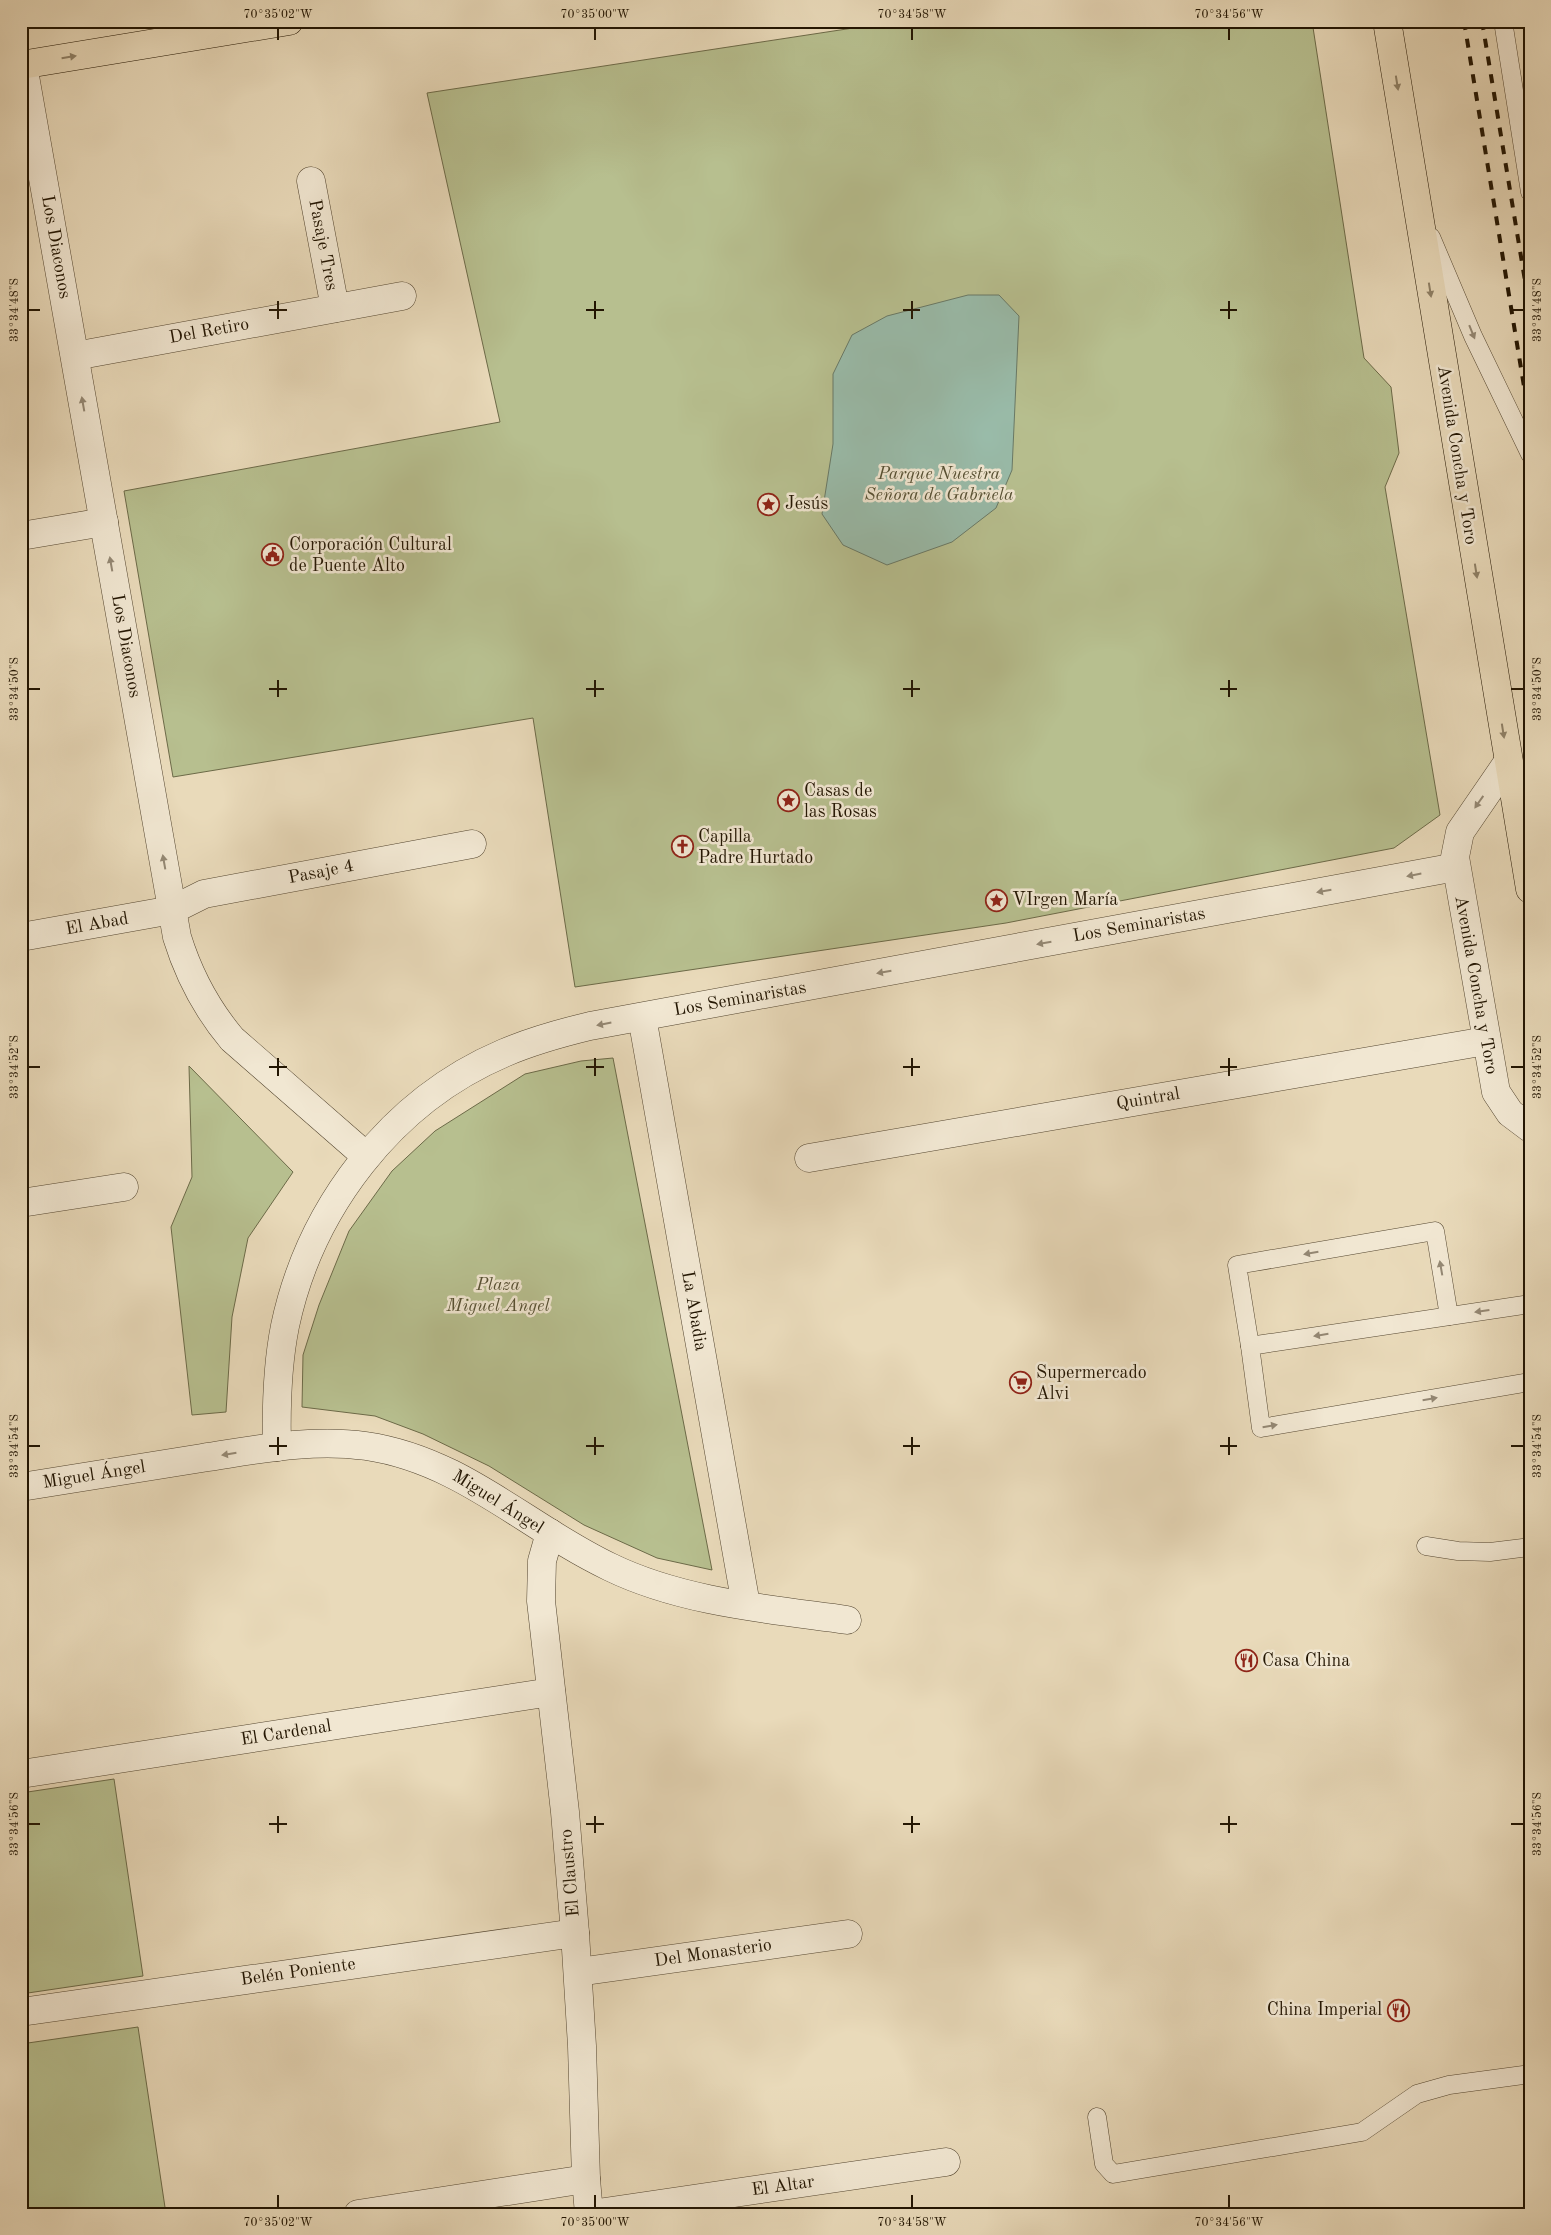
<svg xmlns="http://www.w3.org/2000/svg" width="1551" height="2235" font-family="'Old Standard TT',serif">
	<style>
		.green { fill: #b7bf8f; stroke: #6c6a48 }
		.water { fill: #99bba9; stroke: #697966 }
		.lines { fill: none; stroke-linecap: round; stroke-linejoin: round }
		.service-casing { stroke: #544630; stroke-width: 19 }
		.minor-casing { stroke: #544630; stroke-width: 29 }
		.primary-casing { stroke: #221502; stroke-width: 29 }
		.service { stroke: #f1e7d2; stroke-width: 18 }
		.minor { stroke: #f1e7d2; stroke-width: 28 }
		.primary { stroke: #e9daba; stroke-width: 28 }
		.rail { stroke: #221502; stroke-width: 4; stroke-dasharray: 9 9; stroke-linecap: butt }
		.oneway { fill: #8f8167 }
		.oneway2 { fill: #948874 }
		.ticks { fill: none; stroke: #221502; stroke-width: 2 }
		.labels { text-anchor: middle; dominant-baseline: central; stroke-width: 5; stroke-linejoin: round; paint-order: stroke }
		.street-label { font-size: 18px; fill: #221502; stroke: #f1e7d2 }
		.park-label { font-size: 18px; font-style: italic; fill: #565033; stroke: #f1e7d2 }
		.poi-label { font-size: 18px; fill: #221502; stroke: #f1e7d2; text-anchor: start }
		.neatline { fill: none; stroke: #221502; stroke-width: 2 }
		.ticks-label { font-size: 12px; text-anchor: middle; fill: #221502 }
	</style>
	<rect width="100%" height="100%" fill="#e9daba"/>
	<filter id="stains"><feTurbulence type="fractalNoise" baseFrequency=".004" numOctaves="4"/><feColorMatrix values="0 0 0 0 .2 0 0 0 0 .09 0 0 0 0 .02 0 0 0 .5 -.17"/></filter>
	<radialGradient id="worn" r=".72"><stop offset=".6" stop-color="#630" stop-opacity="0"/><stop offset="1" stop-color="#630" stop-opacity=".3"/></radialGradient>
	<g class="green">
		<polygon points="899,21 1312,21 1364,358 1391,387 1399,453 1385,487 1440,815 1394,848 1006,923 575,987 533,718 173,777 124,491 500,422 427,93"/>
		<polygon points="613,1058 712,1570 657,1558 584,1525 489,1466 423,1434 375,1416 302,1407 303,1355 319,1305 349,1231 392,1171 435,1131 525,1074 581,1061"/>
		<polygon points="189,1066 293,1172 248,1238 232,1317 226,1412 192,1415 171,1227 192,1177"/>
		<polygon points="114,1779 143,1976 21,1994 21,1793"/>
		<polygon points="138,2027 166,2214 21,2214 21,2044"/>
	</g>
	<polygon class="water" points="968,295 999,295 1019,316 1012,470 996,508 952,542 887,565 843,545 822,514 833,444 833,374 852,335 887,316"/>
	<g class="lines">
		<defs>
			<g id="service">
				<polyline points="1503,21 1530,192"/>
				<polyline points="1431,237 1473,336 1530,454"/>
				<polyline points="1530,1304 1250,1346 1261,1428 1530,1382"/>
				<polyline points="1250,1346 1237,1265 1435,1231 1449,1316"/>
				<polyline points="1426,1546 1458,1551 1490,1552 1530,1547"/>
				<polyline points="1097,2117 1104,2164 1113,2174 1362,2132 1417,2094 1449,2085 1530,2074"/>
			</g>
			<g id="minor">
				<path d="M 23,65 L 177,937 C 189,976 206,1008 232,1039 L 366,1156"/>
				<polyline points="311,181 335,308"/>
				<polyline points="75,356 402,296"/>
				<polyline points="21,536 104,522"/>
				<polyline points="1508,762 1460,832 1455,857 1496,1092 1510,1113 1530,1128"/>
				<polyline points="21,937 172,910 204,894 472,844"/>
				<polyline points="642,1017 746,1605"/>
				<polyline points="809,1158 1486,1041"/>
				<polyline points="21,1203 124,1187"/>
				<path d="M 277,1447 C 276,1406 277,1366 285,1326 C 310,1208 391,1101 504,1053 C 532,1041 561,1033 590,1026 L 1456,867"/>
				<path d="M 21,1487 C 81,1477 142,1468 202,1458 C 256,1450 311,1438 366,1446 C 462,1460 526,1527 610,1567 C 682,1602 768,1609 847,1620"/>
				<polyline points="550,1533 542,1561 541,1601 565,1812 575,1933 582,2046 586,2179 589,2214"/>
				<polyline points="21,1774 551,1692"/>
				<polyline points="578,1972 848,1934"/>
				<polyline points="21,2012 575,1933"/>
				<polyline points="358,2214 586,2179"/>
				<polyline points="591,2214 946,2162"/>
			</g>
			<g id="primary">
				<polyline points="1387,21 1530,889"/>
				<polyline points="21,65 289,21"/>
			</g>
		</defs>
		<use href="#service" class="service-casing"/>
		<use href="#minor" class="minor-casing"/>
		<use href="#primary" class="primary-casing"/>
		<use href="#service" class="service"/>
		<use href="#minor" class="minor"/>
		<use href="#primary" class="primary"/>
		<g class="rail">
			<polyline points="1464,21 1530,423"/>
			<polyline points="1482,21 1530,311"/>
		</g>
	</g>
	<defs><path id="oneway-solid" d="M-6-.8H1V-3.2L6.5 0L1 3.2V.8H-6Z" transform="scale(1.25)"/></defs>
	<g class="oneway">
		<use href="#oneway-solid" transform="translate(69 57) rotate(-9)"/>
		<use href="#oneway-solid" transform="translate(1397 83) rotate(81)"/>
		<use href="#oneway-solid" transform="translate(1430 290) rotate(81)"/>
		<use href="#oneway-solid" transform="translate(1476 571) rotate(81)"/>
		<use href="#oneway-solid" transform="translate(1503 731) rotate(81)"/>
	</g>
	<g class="oneway2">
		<use href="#oneway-solid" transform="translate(1472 332) rotate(68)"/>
		<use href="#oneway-solid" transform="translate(83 404) rotate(-100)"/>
		<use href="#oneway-solid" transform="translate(111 564) rotate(-100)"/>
		<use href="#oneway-solid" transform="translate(1479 802) rotate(125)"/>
		<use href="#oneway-solid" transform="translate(164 862) rotate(-100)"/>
		<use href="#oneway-solid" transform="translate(1414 875) rotate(169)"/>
		<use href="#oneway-solid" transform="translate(1324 891) rotate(170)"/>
		<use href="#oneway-solid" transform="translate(1044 943) rotate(170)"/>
		<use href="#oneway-solid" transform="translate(884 972) rotate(170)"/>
		<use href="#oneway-solid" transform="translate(604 1024) rotate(169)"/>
		<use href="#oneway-solid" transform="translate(1311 1253) rotate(170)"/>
		<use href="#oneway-solid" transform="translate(1441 1268) rotate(-100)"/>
		<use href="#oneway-solid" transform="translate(1482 1311) rotate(172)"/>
		<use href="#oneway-solid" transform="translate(1321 1335) rotate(171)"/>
		<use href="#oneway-solid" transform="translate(1430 1399) rotate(-10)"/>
		<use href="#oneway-solid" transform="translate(1270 1426) rotate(-10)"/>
		<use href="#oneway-solid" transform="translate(229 1454) rotate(171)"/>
	</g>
	<path class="ticks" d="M 278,28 L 278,40M 595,28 L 595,40M 912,28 L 912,40M 1229,28 L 1229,40M 278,301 L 278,319M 595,301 L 595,319M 912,301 L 912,319M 1229,301 L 1229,319M 28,310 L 40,310M 269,310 L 287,310M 586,310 L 604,310M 903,310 L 920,310M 1220,310 L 1237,310M 1511,310 L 1524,310M 278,680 L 278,697M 595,680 L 595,697M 912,680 L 912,697M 1229,680 L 1229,697M 28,689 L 40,689M 269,689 L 287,689M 586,689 L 604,689M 903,689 L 920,689M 1220,689 L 1237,689M 1511,689 L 1524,689M 278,1058 L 278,1076M 595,1058 L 595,1076M 912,1058 L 912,1076M 1229,1058 L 1229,1076M 28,1067 L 40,1067M 269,1067 L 287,1067M 586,1067 L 604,1067M 903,1067 L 920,1067M 1220,1067 L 1237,1067M 1511,1067 L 1524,1067M 278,1437 L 278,1455M 595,1437 L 595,1455M 912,1437 L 912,1455M 1229,1437 L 1229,1455M 28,1446 L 40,1446M 269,1446 L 287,1446M 586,1446 L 604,1446M 903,1446 L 920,1446M 1220,1446 L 1237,1446M 1511,1446 L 1524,1446M 278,1816 L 278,1833M 595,1816 L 595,1833M 912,1816 L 912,1833M 1229,1816 L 1229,1833M 28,1824 L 40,1824M 269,1824 L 287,1824M 586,1824 L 604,1824M 903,1824 L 920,1824M 1220,1824 L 1237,1824M 1511,1824 L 1524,1824M 278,2195 L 278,2208M 595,2195 L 595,2208M 912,2195 L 912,2208M 1229,2195 L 1229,2208"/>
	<defs>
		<symbol id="sight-ring" viewBox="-11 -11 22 22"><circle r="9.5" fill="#f1e7d2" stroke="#8f2418" stroke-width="1.5"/><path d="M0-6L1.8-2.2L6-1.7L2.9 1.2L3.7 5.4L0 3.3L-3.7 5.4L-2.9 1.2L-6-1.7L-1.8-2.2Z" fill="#8f2418"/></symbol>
		<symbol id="civic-ring" viewBox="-11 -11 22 22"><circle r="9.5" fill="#f1e7d2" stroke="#8f2418" stroke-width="1.5"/><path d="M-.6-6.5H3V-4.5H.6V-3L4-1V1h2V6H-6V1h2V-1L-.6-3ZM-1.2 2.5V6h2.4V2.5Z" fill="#8f2418"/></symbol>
		<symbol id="church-ring" viewBox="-11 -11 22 22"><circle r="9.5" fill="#f1e7d2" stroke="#8f2418" stroke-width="1.5"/><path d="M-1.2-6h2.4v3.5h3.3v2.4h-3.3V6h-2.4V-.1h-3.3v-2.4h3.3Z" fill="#8f2418"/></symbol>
		<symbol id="supermarket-ring" viewBox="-11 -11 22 22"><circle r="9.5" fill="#f1e7d2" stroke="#8f2418" stroke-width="1.5"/><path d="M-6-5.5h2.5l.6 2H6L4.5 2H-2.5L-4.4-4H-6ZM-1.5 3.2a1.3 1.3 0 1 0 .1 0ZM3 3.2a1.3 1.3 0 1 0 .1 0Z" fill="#8f2418"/></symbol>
		<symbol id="restaurant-ring" viewBox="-11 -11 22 22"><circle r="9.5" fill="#f1e7d2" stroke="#8f2418" stroke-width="1.5"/><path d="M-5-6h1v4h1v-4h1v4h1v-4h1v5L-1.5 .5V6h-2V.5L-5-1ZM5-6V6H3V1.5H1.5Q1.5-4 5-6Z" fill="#8f2418"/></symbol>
	</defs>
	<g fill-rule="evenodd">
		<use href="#sight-ring" x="756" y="492" width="25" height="25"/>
		<use href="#civic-ring" x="260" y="542" width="25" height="25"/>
		<use href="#sight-ring" x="776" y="788" width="25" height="25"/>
		<use href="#church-ring" x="670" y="834" width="25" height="25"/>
		<use href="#sight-ring" x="984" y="888" width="25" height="25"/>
		<use href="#supermarket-ring" x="1008" y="1370" width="25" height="25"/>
		<use href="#restaurant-ring" x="1234" y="1648" width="25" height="25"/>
		<use href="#restaurant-ring" x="1386" y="1998" width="25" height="25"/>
	</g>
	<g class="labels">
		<g class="street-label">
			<text transform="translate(323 245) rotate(79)">Pasaje Tres</text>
			<text transform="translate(56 247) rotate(80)">Los Diaconos</text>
			<text transform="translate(209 331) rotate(-10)">Del Retiro</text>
			<text transform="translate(1457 455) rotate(81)">Avenida Concha y Toro</text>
			<text transform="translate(126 646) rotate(80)">Los Diaconos</text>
			<text transform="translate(321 872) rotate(-11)">Pasaje 4</text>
			<text transform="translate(97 924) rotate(-10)">El Abad</text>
			<text transform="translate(1139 925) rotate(-10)">Los Seminaristas</text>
			<text transform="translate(1476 985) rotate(80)">Avenida Concha y Toro</text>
			<text transform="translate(740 999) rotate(-10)">Los Seminaristas</text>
			<text transform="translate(1148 1099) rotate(-10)">Quintral</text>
			<text transform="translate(694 1311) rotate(80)">La Abadia</text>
			<text transform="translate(94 1475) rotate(-9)">Miguel Ángel</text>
			<text transform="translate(498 1502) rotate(32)">Miguel Ángel</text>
			<text transform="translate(286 1733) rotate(-9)">El Cardenal</text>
			<text transform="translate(570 1873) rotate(-95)">El Claustro</text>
			<text transform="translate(713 1953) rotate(-8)">Del Monasterio</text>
			<text transform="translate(298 1972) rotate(-8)">Belén Poniente</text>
			<text transform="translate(783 2186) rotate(-8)">El Altar</text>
		</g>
		<g class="park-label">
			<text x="939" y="474">Parque Nuestra<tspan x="939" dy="21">Señora de Gabriela</tspan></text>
			<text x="498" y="1285">Plaza<tspan x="498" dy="21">Miguel Angel</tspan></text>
		</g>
		<g class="poi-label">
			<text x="785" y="504">Jesús</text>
			<text x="289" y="545">Corporación Cultural<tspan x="289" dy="21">de Puente Alto</tspan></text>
			<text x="804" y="791">Casas de<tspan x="804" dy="21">las Rosas</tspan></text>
			<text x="698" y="837">Capilla<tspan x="698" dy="21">Padre Hurtado</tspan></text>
			<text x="1012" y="900">VIrgen María</text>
			<text x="1036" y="1373">Supermercado<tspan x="1036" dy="21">Alvi</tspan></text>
			<text x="1262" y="1661">Casa China</text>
			<text x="1382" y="2010" text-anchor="end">China Imperial</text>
		</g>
	</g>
	<rect width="1551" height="2235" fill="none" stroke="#e9daba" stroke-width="55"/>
	<rect x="28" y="28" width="1496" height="2180" class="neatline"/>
	<g class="ticks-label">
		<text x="278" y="18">70°35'02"W</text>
		<text x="595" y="18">70°35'00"W</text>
		<text x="912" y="18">70°34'58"W</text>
		<text x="1229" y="18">70°34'56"W</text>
		<text transform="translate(14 310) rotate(-90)" y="4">33°34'48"S</text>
		<text transform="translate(1537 310) rotate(-90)" y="4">33°34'48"S</text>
		<text transform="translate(14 689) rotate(-90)" y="4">33°34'50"S</text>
		<text transform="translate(1537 689) rotate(-90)" y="4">33°34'50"S</text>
		<text transform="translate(14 1067) rotate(-90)" y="4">33°34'52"S</text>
		<text transform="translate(1537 1067) rotate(-90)" y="4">33°34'52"S</text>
		<text transform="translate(14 1446) rotate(-90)" y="4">33°34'54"S</text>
		<text transform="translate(1537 1446) rotate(-90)" y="4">33°34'54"S</text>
		<text transform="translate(14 1824) rotate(-90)" y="4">33°34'56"S</text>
		<text transform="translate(1537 1824) rotate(-90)" y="4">33°34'56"S</text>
		<text x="278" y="2226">70°35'02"W</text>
		<text x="595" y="2226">70°35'00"W</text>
		<text x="912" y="2226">70°34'58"W</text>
		<text x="1229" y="2226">70°34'56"W</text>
	</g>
	<rect width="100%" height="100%" filter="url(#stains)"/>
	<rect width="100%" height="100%" fill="url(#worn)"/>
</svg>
